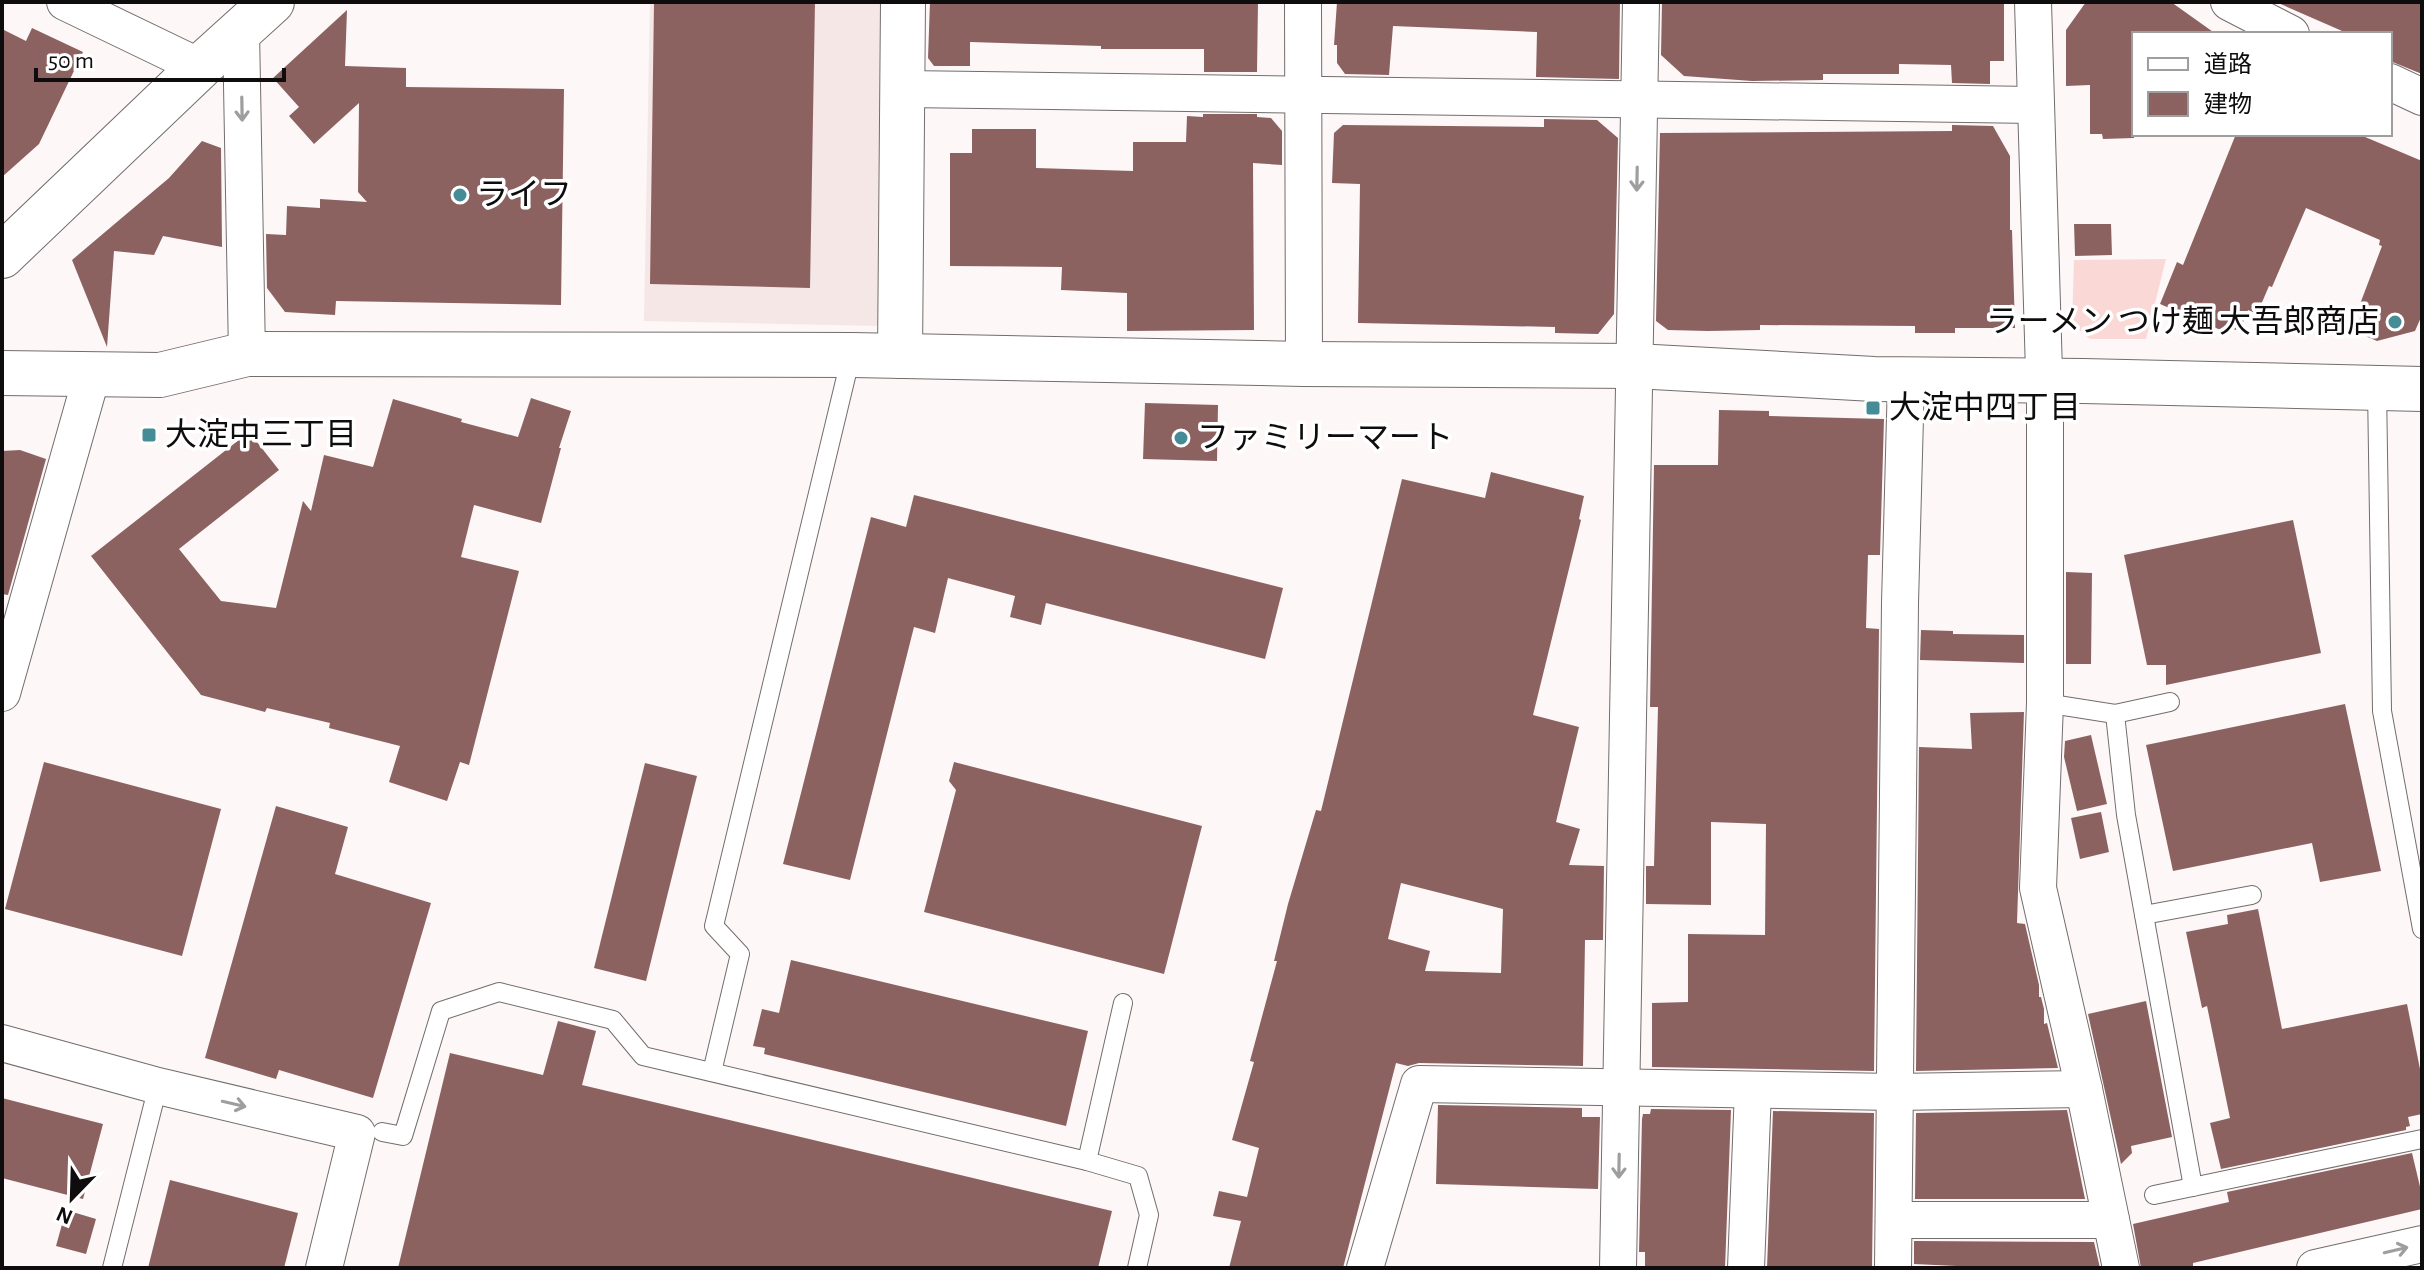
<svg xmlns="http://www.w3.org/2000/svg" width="2424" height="1270" font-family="'Alegreya Sans','Noto Sans JP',sans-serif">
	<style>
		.built { fill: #f5e7e6 }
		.green { fill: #fad8d6 }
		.building { fill: #8c6261; fill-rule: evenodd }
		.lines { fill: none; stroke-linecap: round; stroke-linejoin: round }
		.service-casing { stroke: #736d6d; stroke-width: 20 }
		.minor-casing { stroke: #736d6d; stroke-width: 38 }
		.tertiary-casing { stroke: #736d6d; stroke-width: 46 }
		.service { stroke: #fff; stroke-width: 18 }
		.minor { stroke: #fff; stroke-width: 36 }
		.tertiary { stroke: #fff; stroke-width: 44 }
		.oneway { stroke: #9f9e9e }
		.poi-dot { fill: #468c96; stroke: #fff; stroke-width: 3 }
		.labels { text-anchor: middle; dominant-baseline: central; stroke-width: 7; stroke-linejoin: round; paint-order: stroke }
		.poi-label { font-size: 32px; fill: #0e0c0c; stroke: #fff; text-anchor: start }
	</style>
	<rect width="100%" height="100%" fill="#fdf7f7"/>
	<polygon class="built" points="650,2 885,2 880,326 644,321"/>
	<polygon class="green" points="2166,259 2146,339 2090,339 2072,324 2074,260"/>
	<g class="building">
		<polygon points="654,2 815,2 810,288 650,284"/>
		<polygon points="930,2 1258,2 1257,72 1204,72 1204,49 1101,49 1101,46 970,42 970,66 934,66 928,58"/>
		<polygon points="1337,2 1620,2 1619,79 1536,77 1537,32 1393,26 1389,75 1345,74 1337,63 1337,45 1334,45"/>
		<polygon points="1662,2 2004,2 2004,61 1990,61 1990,84 1952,83 1951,65 1899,64 1899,74 1823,74 1823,80 1752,81 1684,76 1661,55"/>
		<polygon points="2086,2 2171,2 2216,34 2134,34 2134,138 2103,139 2102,134 2090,134 2090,85 2066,86 2066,30"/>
		<polygon points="2276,2 2422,2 2422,74 2390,61 2390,34 2349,34"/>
		<polygon points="347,10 345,66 406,68 406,87 564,89 561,305 336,301 335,315 285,312 267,288 266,234 286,235 287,206 320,208 320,199 367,202 358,192 359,103 314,144 289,116 299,107 273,78"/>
		<polygon points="32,28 83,52 39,144 2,177 2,29 26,41"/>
		<polygon points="1203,114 1257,114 1257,117 1271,118 1282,131 1282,165 1253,163 1254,330 1127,331 1127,293 1061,290 1062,267 950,266 950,153 972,153 972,129 1036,129 1036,168 1133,171 1133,142 1186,142 1187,116 1203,117"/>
		<polygon points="1544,119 1597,120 1618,138 1614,314 1598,334 1555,333 1555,327 1358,323 1360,184 1332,183 1334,133 1343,125 1544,127"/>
		<polygon points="1952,125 1993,126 2010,156 2010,230 2012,230 2015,328 1955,328 1955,333 1915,333 1915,326 1760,325 1760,330 1708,331 1668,330 1656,321 1660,133 1952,131"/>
		<polygon points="2236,134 2358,134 2422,161 2422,315 2415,331 2377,341 2354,331 2362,314 2357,312 2382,246 2379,245 2380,240 2306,208 2272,287 2269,286 2257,314 2248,310 2241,327 2238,325 2236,330 2225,326 2223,331 2160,304 2177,262 2183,265"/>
		<polygon points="202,141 221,148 222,247 163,236 154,255 114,251 107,347 72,260 169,178"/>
		<polygon points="2074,224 2111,224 2112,255 2075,256"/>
		<polygon points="531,398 571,411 559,448 561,448 541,523 474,505 461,557 519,571 469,765 460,762 447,801 389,782 400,746 329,728 330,723 267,708 265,712 201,695 91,556 249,432 279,470 179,549 221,601 276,608 303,501 311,511 324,455 373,467 393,399 462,419 461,422 518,437"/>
		<polygon points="1145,403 1218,405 1217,461 1143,459"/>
		<polygon points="1719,410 1769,411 1769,416 1884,419 1880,555 1868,555 1866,628 1879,629 1874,1071 1652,1067 1652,1003 1688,1002 1688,934 1765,935 1766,824 1711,822 1711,905 1646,904 1646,866 1654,866 1658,707 1650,707 1654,465 1718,465"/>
		<polygon points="20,450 46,459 8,595 2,594 2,451"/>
		<path d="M 1491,472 L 1584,496 L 1579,519 L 1581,520 L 1533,715 L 1579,727 L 1556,822 L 1580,829 L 1569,865 L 1604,866 L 1603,940 L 1585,940 L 1583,1066 L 1419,1063 L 1408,1066 L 1396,1063 L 1343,1268 L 1229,1268 L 1241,1221 L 1213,1216 L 1219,1191 L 1247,1197 L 1259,1148 L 1232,1140 L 1254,1062 L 1250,1061 L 1277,961 L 1274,961 L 1288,904 L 1316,810 L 1321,811 L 1402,479 L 1485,498 ZM 1401,883 L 1503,909 L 1501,973 L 1425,971 L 1430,951 L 1388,939 Z"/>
		<polygon points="914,495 1283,588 1265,659 1046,603 1041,625 1010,617 1015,596 948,578 935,633 914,627 850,880 783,864 871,517 906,527"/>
		<polygon points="2293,520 2321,653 2166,685 2166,665 2147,665 2124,555"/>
		<polygon points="2066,572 2092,573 2091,664 2066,664"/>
		<polygon points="1921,630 1953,631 1953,634 2024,635 2024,663 1920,660"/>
		<polygon points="2345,704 2381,871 2320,882 2312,843 2173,871 2146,745"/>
		<polygon points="2024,712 2017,923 2025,924 2039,985 2039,997 2041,997 2044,1009 2044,1024 2047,1023 2058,1068 1916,1071 1919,747 1972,749 1970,713"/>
		<polygon points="2091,735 2107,804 2077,811 2064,757 2065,741"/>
		<polygon points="44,762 221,809 182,956 5,909"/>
		<polygon points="954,762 1202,826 1164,974 924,912 956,790 949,781"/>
		<polygon points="645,763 697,776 646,981 594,968"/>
		<polygon points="276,806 348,827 335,874 431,903 373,1098 279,1070 276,1079 205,1058"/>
		<polygon points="2101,812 2109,852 2080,859 2071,818"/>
		<polygon points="2258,909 2282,1029 2407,1004 2422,1079 2422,1114 2408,1117 2410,1126 2406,1127 2406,1130 2221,1169 2210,1123 2230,1118 2207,1006 2202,1008 2186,932 2228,924 2227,915"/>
		<polygon points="791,960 1088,1031 1066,1126 764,1054 765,1048 753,1046 762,1009 779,1013"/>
		<polygon points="2146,1001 2172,1137 2131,1146 2132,1153 2121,1164 2088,1014"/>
		<polygon points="558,1021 596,1031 582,1085 1112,1211 1098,1268 398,1268 450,1053 543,1075"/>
		<polygon points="2,1098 103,1124 83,1199 2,1178"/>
		<polygon points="1438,1105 1582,1108 1582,1117 1600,1117 1598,1189 1436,1184"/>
		<polygon points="1651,1109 1731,1110 1725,1268 1645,1268 1645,1252 1639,1252 1642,1119 1643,1114 1650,1114"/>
		<polygon points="2067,1110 2085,1199 1915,1199 1916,1113"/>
		<polygon points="1773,1111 1874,1113 1872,1268 1767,1268"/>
		<polygon points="2412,1153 2422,1195 2422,1209 2193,1263 2193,1268 2141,1268 2133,1224 2229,1202 2227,1192"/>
		<polygon points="170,1180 298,1213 284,1268 148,1268"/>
		<polygon points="66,1210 96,1219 86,1254 56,1246"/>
		<polygon points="1914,1241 2094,1242 2100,1268 1999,1268 1914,1264"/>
	</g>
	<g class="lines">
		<defs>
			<g id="service">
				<polyline points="2377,388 2382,711 2422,929"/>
				<polyline points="2045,703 2115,714 2170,702"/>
				<polyline points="2115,714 2126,815 2193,1187"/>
				<polyline points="2144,915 2252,895"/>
				<polyline points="712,1072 740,954 714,926 851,356"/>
				<polyline points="382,1132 403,1136 441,1011 499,992 613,1020 643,1056 1087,1161 1138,1176 1149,1215 1137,1268"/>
				<polyline points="1087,1161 1123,1003"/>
				<polyline points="2154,1195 2422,1139"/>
				<polyline points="112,1268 158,1086"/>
			</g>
			<g id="minor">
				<polyline points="65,2 200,67"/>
				<polyline points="1303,2 1304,364"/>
				<polyline points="2033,2 2045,406 2045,703 2038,888 2084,1089 2121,1268"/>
				<polyline points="2229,2 2291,34"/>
				<polyline points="241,31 247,354"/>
				<polyline points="2390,82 2422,97"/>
				<path d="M 904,89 C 1281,92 1659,102 2036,105"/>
				<polyline points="2,693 92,375"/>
				<polyline points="2,1043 158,1086 357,1133 324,1268"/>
				<polyline points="1894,1220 2111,1220"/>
				<polyline points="1365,1268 1419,1084 1895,1092 2084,1089"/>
				<polyline points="1618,1268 1641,2"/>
				<polyline points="1746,1268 1753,1090"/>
				<polyline points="1893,1268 1900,603 1906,380"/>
				<polyline points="2315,1268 2422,1244"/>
			</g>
			<g id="tertiary">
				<polyline points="2,256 200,67 272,2"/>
				<polyline points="900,356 903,2"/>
				<polyline points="2,373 160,375 247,354 852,355 1304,364 1635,366 1874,379 2083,381 2422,389"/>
			</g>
		</defs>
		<use href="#service" class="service-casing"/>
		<use href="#minor" class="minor-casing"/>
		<use href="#tertiary" class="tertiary-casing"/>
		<use href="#service" class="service"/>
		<use href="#minor" class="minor"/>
		<use href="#tertiary" class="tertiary"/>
	</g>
	<defs><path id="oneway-shaft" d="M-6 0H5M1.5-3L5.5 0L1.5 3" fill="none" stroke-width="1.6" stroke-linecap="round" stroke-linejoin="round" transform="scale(2)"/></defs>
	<g class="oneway">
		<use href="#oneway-shaft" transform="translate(242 109) rotate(89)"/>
		<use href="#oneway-shaft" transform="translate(1637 179) rotate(91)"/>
		<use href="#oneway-shaft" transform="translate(234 1104) rotate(13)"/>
		<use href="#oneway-shaft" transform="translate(1619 1166) rotate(91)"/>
		<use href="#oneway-shaft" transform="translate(2396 1250) rotate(-13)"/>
	</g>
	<g class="poi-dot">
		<circle cx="460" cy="195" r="8"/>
		<circle cx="2395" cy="322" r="8"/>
		<rect x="1865" y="400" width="16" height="16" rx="4"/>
		<rect x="141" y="427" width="16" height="16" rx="4"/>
		<circle cx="1181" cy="438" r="8"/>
	</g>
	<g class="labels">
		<g class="poi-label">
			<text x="476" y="195">ライフ</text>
			<text x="2379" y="322" text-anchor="end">ラーメン つけ麺 大吾郎商店</text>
			<text x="1889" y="408">大淀中四丁目</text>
			<text x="165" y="435">大淀中三丁目</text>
			<text x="1197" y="438">ファミリーマート</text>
		</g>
	</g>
	<rect width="2424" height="1270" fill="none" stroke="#0e0c0c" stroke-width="8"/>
	<rect x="2132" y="32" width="260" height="104" fill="#ffffff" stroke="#9f9e9e" stroke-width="2"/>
	<rect x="2148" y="58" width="40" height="12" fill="#ffffff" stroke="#9f9e9e" stroke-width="2"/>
	<text x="2204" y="72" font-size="24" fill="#0e0c0c">道路</text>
	<rect x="2148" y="92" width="40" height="24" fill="#8c6261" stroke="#9f9e9e" stroke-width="2"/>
	<text x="2204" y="112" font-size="24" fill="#0e0c0c">建物</text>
	<g transform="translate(72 1198) rotate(203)" stroke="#ffffff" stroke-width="6" paint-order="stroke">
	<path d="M0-6L14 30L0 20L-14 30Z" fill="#0e0c0c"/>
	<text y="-12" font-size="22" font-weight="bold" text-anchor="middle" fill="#0e0c0c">N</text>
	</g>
	<path d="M36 68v12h248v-12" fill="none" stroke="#0e0c0c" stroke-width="4"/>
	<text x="48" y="68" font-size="24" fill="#0e0c0c" stroke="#ffffff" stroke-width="6" paint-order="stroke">50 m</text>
</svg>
